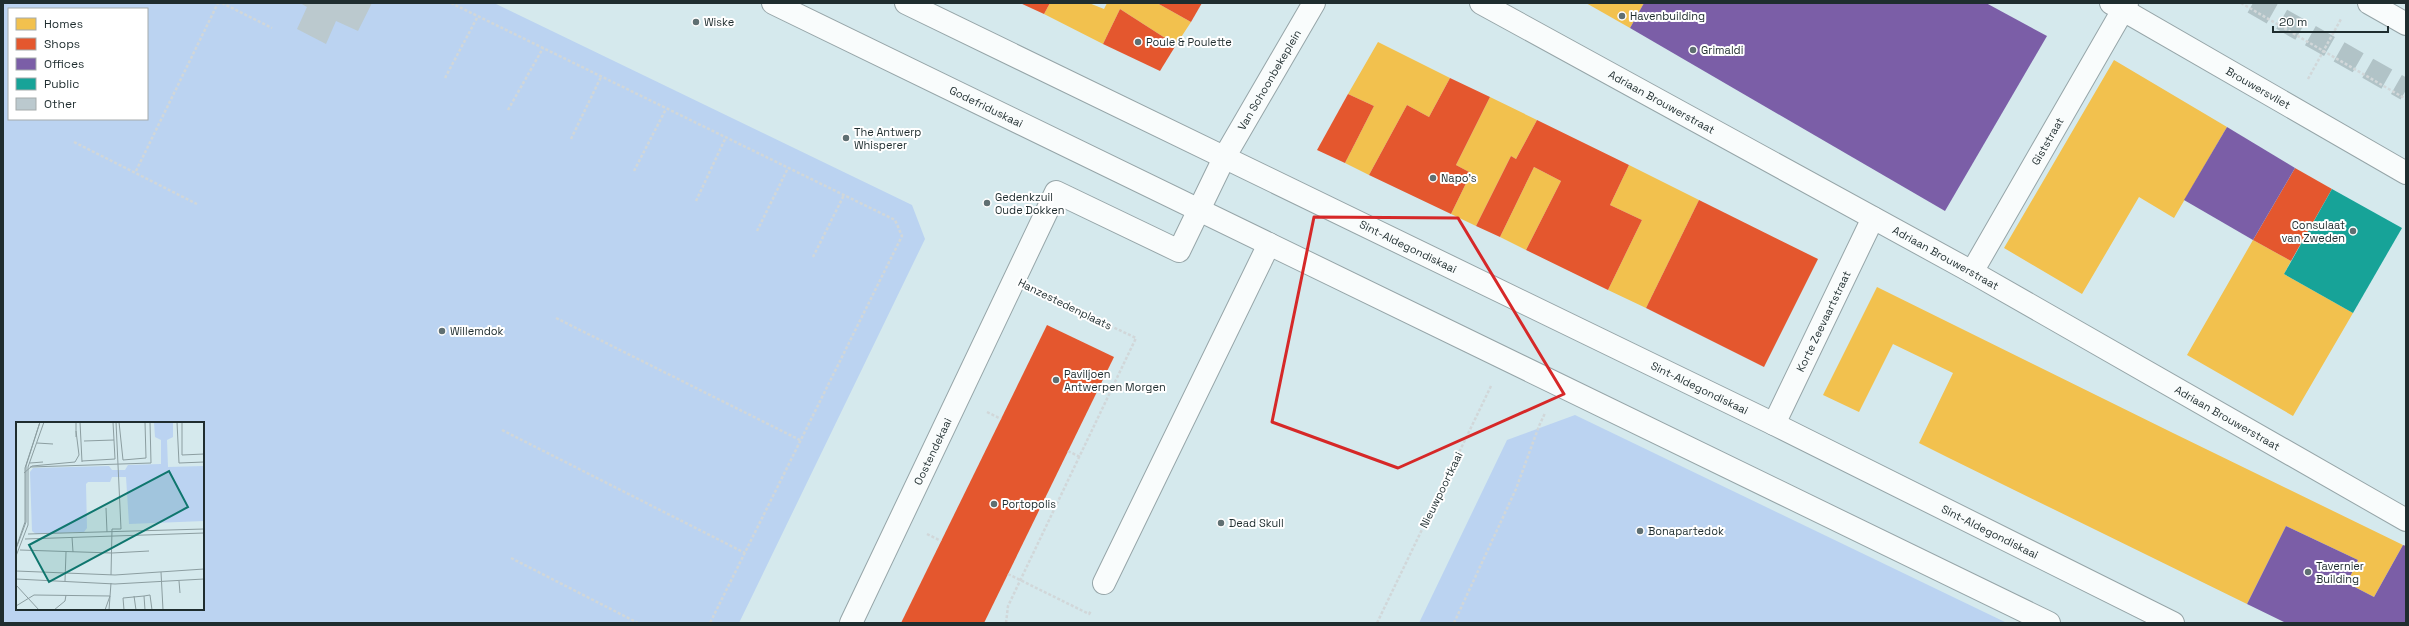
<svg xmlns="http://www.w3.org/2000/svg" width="2409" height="626" font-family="'Space Grotesk',sans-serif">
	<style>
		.water { fill: #bbd3f1; fill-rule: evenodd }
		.homes { fill: #f2c14e }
		.shops { fill: #e4572e }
		.offices { fill: #7b5ea7 }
		.public { fill: #17a398 }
		.building { fill: #bbc9ce }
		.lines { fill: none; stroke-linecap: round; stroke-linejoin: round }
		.secondary-tunnel { stroke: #b1c3c7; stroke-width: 22; stroke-dasharray: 22 11; stroke-linecap: butt }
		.pedestrian-casing { stroke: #96a5a8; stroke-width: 24 }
		.minor-casing { stroke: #96a5a8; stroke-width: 24 }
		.tertiary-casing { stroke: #96a5a8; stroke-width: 24 }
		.path { stroke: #d1d7d9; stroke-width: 2.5; stroke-dasharray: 3 2; stroke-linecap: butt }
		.pedestrian { stroke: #f9fcfc; stroke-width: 22 }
		.minor { stroke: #f9fcfc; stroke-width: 22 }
		.tertiary { stroke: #f9fcfc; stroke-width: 22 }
		.marked { fill: none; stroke: #d62828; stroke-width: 3; stroke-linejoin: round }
		.poi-dot { fill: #5f6f72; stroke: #fff; stroke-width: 1.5 }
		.labels { text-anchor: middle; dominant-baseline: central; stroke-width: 4; stroke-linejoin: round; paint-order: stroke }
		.poi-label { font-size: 11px; fill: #1f2d2f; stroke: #fff; text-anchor: start }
		.street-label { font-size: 11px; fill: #1f2d2f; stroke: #fff }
		.inset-road { fill: none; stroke: #8c9ea1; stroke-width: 1 }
		.view { fill: #0f766e; fill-opacity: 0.15; stroke: #0f766e; stroke-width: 2 }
		.inset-edge { fill: none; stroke: #1f2d2f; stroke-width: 2 }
	</style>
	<rect width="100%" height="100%" fill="#d5e9ed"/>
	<g class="water">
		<path d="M 3,3 L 494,3 L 912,205 L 925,239 L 739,623 L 3,623 ZM 9,9 L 147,9 L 147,119 L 9,119 ZM 17,423 L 203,423 L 203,609 L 17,609 Z"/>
		<polygon points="1575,415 2007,623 1419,623 1507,440"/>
	</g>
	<g class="homes">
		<polygon points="1050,3 1089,3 1104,9 1107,3 1157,3 1191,22 1176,45 1120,9 1103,44 1044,14"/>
		<polygon points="1586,3 1644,3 1630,28"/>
		<polygon points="1378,42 1450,78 1429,117 1407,105 1369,175 1345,163 1374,106 1348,94"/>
		<polygon points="2114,60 2227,127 2174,218 2139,197 2082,294 2004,248"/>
		<polygon points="1490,97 1537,120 1516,159 1511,156 1476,226 1451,214 1471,173 1456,165"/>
		<polygon points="1629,165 1699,200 1646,308 1608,290 1642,220 1610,205"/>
		<polygon points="1534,167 1561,181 1526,250 1500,237"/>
		<polygon points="2253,240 2291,261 2284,274 2353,313 2293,416 2187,355"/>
		<polygon points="1877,287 2173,433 2403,545 2374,597 2347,583 2358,560 2286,526 2247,604 1949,458 1919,443 1953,373 1893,344 1859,412 1823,395"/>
	</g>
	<g class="shops">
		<polygon points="1020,3 1050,3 1044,14"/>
		<polygon points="1157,3 1202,3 1191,22"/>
		<polygon points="1120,9 1176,45 1160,71 1103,44"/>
		<polygon points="1450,78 1490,97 1456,165 1471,173 1451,214 1369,175 1407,105 1429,117"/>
		<polygon points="1348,94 1374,106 1345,163 1317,150"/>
		<polygon points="1537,120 1629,165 1610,205 1642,220 1608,290 1526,250 1561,181 1534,167 1500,237 1476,226 1511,156 1516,159"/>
		<polygon points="2295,168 2332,189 2291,261 2253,240"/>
		<polygon points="1699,200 1818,259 1764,367 1646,308"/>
		<polygon points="1047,325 1114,357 1008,574 984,623 901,623"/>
	</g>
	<g class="offices">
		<polygon points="1644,3 1986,3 2047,36 1945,211 1630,28"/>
		<polygon points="2227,127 2295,168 2253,240 2184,200"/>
		<polygon points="2286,526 2358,560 2347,583 2374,597 2403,545 2406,546 2406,623 2286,623 2247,604"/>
	</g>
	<polygon class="public" points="2332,189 2402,228 2353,313 2284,274"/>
	<polygon class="building" points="300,3 372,3 358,31 336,21 326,44 297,29 307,7"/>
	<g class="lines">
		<polyline class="secondary-tunnel" points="2253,3 2406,90"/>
		<defs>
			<g id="pedestrian">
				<path id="s1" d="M 773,3 L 2049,623"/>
				<polyline points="1104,583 1269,244"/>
				<path id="s2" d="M 851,623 L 1056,192 L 1179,251 L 1225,156"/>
			</g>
			<g id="minor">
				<path id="s3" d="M 906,3 L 1774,424 L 2173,623"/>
				<path id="s4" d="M 1481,3 L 1972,272 L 2406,520"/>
				<path id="s5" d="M 1225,156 L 1314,3"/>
				<path id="s6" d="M 1972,272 L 2127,3"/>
				<path id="s7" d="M 1774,424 L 1873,218"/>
			</g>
			<g id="tertiary">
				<path id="s8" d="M 2111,3 L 2406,173"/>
				<polyline points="2369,3 2406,24"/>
			</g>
		</defs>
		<use href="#pedestrian" class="pedestrian-casing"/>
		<use href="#minor" class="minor-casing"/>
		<use href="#tertiary" class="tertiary-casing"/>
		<g class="path">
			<polyline points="222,3 272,28"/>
			<polyline points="451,3 895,220 902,236 710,623"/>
			<polyline points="2241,3 2406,99"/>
			<polyline points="445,78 478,16"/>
			<polyline points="2308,79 2341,19"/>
			<polyline points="508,110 543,48"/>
			<polyline points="571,139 601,77"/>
			<polyline points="74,142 197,204"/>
			<polyline points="136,171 218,3"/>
			<polyline points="634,171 666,109"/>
			<polyline points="696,201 726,137"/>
			<polyline points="757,231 788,168"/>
			<polyline points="813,257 844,195"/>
			<polyline points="556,318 802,441"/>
			<polyline points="987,412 1001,419"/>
			<polyline points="502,430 745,553"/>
			<polyline points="1068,451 1080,457"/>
			<polyline points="927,534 941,541"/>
			<polyline points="511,558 638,623"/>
			<polyline points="1008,574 1089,614 1091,611"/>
			<polyline points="1006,623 1008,606 1136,338 1043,294"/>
			<polyline points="1377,623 1491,386"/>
			<polyline points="1454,623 1516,489 1539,426 1545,413"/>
		</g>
		<use href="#pedestrian" class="pedestrian"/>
		<use href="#minor" class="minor"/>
		<use href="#tertiary" class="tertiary"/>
	</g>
	<path class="marked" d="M 1314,217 L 1458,218 L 1564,394 L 1398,468 L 1272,422 Z"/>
	<g class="poi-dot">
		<circle cx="1622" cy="16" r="4"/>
		<circle cx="696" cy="22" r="4"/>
		<circle cx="1138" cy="42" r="4"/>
		<circle cx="1693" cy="50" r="4"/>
		<circle cx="846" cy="138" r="4"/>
		<circle cx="1433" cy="178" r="4"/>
		<circle cx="987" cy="203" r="4"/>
		<circle cx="2353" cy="231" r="4"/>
		<circle cx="442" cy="331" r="4"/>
		<circle cx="1056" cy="380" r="4"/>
		<circle cx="994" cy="504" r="4"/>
		<circle cx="1221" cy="523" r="4"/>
		<circle cx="1640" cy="531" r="4"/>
		<circle cx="2308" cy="572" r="4"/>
	</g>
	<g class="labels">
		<g class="poi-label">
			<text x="1630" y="16">Havenbuilding</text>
			<text x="704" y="22">Wiske</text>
			<text x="1146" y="42">Poule &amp; Poulette</text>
			<text x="1701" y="50">Grimaldi</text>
			<text x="854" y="132">The Antwerp<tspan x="854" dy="13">Whisperer</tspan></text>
			<text x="1441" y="178">Napo's</text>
			<text x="995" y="197">Gedenkzuil<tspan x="995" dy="13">Oude Dokken</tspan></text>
			<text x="2345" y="225" text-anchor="end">Consulaat<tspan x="2345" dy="13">van Zweden</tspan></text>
			<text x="450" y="331">Willemdok</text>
			<text x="1064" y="374">Paviljoen<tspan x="1064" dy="13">Antwerpen Morgen</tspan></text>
			<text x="1002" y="504">Portopolis</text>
			<text x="1229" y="523">Dead Skull</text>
			<text x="1648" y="531">Bonapartedok</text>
			<text x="2316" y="566">Tavernier<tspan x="2316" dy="13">Building</tspan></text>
		</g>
		<g class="street-label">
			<text stroke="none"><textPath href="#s5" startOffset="88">Van Schoonbekeplein</textPath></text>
			<text stroke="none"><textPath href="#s8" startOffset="170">Brouwersvliet</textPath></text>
			<text stroke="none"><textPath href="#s4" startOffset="206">Adriaan Brouwerstraat</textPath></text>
			<text stroke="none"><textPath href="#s1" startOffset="237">Godefriduskaai</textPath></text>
			<text stroke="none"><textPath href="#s6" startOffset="151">Giststraat</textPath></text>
			<text stroke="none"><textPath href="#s3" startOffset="558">Sint-Aldegondiskaai</textPath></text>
			<text stroke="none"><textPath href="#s4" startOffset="530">Adriaan Brouwerstraat</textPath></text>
			<text transform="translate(1065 304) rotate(26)">Hanzestedenplaats</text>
			<text stroke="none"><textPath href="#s7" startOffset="114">Korte Zeevaartstraat</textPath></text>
			<text stroke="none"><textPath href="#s3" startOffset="882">Sint-Aldegondiskaai</textPath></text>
			<text stroke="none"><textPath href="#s4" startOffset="854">Adriaan Brouwerstraat</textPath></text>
			<text stroke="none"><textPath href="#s2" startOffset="190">Oostendekaai</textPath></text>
			<text transform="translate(1441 490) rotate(-64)">Nieuwpoortkaai</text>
			<text stroke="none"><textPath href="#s3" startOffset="1206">Sint-Aldegondiskaai</textPath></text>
		</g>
	</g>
	<g transform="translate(16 422)">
		<rect width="188" height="188" fill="#d5e9ed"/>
		<path d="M 138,0 L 157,0 L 157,15 L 151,18 L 152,45 L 188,44 L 188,99 L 113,102 L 110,55 L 96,55 L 94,60 L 72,60 L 70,62 L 71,106 L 68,110 L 20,112 L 16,109 L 14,50 L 17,46 L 93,44 L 96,48 L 109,48 L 112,43 L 145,42 L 145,18 L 139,15 Z" fill="#bbd3f1"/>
		<path class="inset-road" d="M 60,0 L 60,15M 64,0 L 66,40M 103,0 L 107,38 L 130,36 L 129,0M 161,0 L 163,41 L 188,40M 166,0 L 166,33 L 188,32M 68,19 L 98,18M 21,21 L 37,22M 66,39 L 99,37 L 97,0M 14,41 L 27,40M 14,45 L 135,41 L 134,0M 8,51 L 16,44 L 59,40 L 63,33 L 60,9M 90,86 L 91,110M 12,112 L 188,107M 56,115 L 57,130M 9,117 L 188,111M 0,126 L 9,100 L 9,46 L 24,0M 0,127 L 10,100 L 10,44 L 24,0M 4,128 L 96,131 L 133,129M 0,134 L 12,103 L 12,45 L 28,0M 0,149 L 99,153 L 188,147M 145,150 L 147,188M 95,153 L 96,107 L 105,107 L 100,0M 0,157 L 99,162 L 188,157M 49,159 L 50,130M 163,159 L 164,171M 0,163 L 23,188M 118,174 L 120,188M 0,184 L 18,173 L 94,174M 38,188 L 49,179 L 50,173M 89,188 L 94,174M 93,188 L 95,161M 108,188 L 107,176 L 128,174M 129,188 L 128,174 L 134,173 L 136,188"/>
		<path class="view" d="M 153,49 L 172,85 L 33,160 L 13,123 Z"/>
		<rect width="188" height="188" class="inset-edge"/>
	</g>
	<rect width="2409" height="626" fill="none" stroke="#1f2d2f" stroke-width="8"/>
	<rect x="8" y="8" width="140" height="112" fill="#ffffff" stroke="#a5abac"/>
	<rect x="16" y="18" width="20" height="12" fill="#f2c14e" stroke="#a5abac"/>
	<text x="44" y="28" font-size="12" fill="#1f2d2f">Homes</text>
	<rect x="16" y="38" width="20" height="12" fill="#e4572e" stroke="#a5abac"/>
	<text x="44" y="48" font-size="12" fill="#1f2d2f">Shops</text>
	<rect x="16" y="58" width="20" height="12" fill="#7b5ea7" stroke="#a5abac"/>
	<text x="44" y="68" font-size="12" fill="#1f2d2f">Offices</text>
	<rect x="16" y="78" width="20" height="12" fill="#17a398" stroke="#a5abac"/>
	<text x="44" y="88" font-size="12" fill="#1f2d2f">Public</text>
	<rect x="16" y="98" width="20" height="12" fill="#bbc9ce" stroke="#a5abac"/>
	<text x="44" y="108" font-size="12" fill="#1f2d2f">Other</text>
	<path d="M2273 26v6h115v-6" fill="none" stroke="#1f2d2f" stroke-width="2"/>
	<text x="2279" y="26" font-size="12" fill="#1f2d2f" stroke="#ffffff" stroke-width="3" paint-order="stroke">20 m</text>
</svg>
